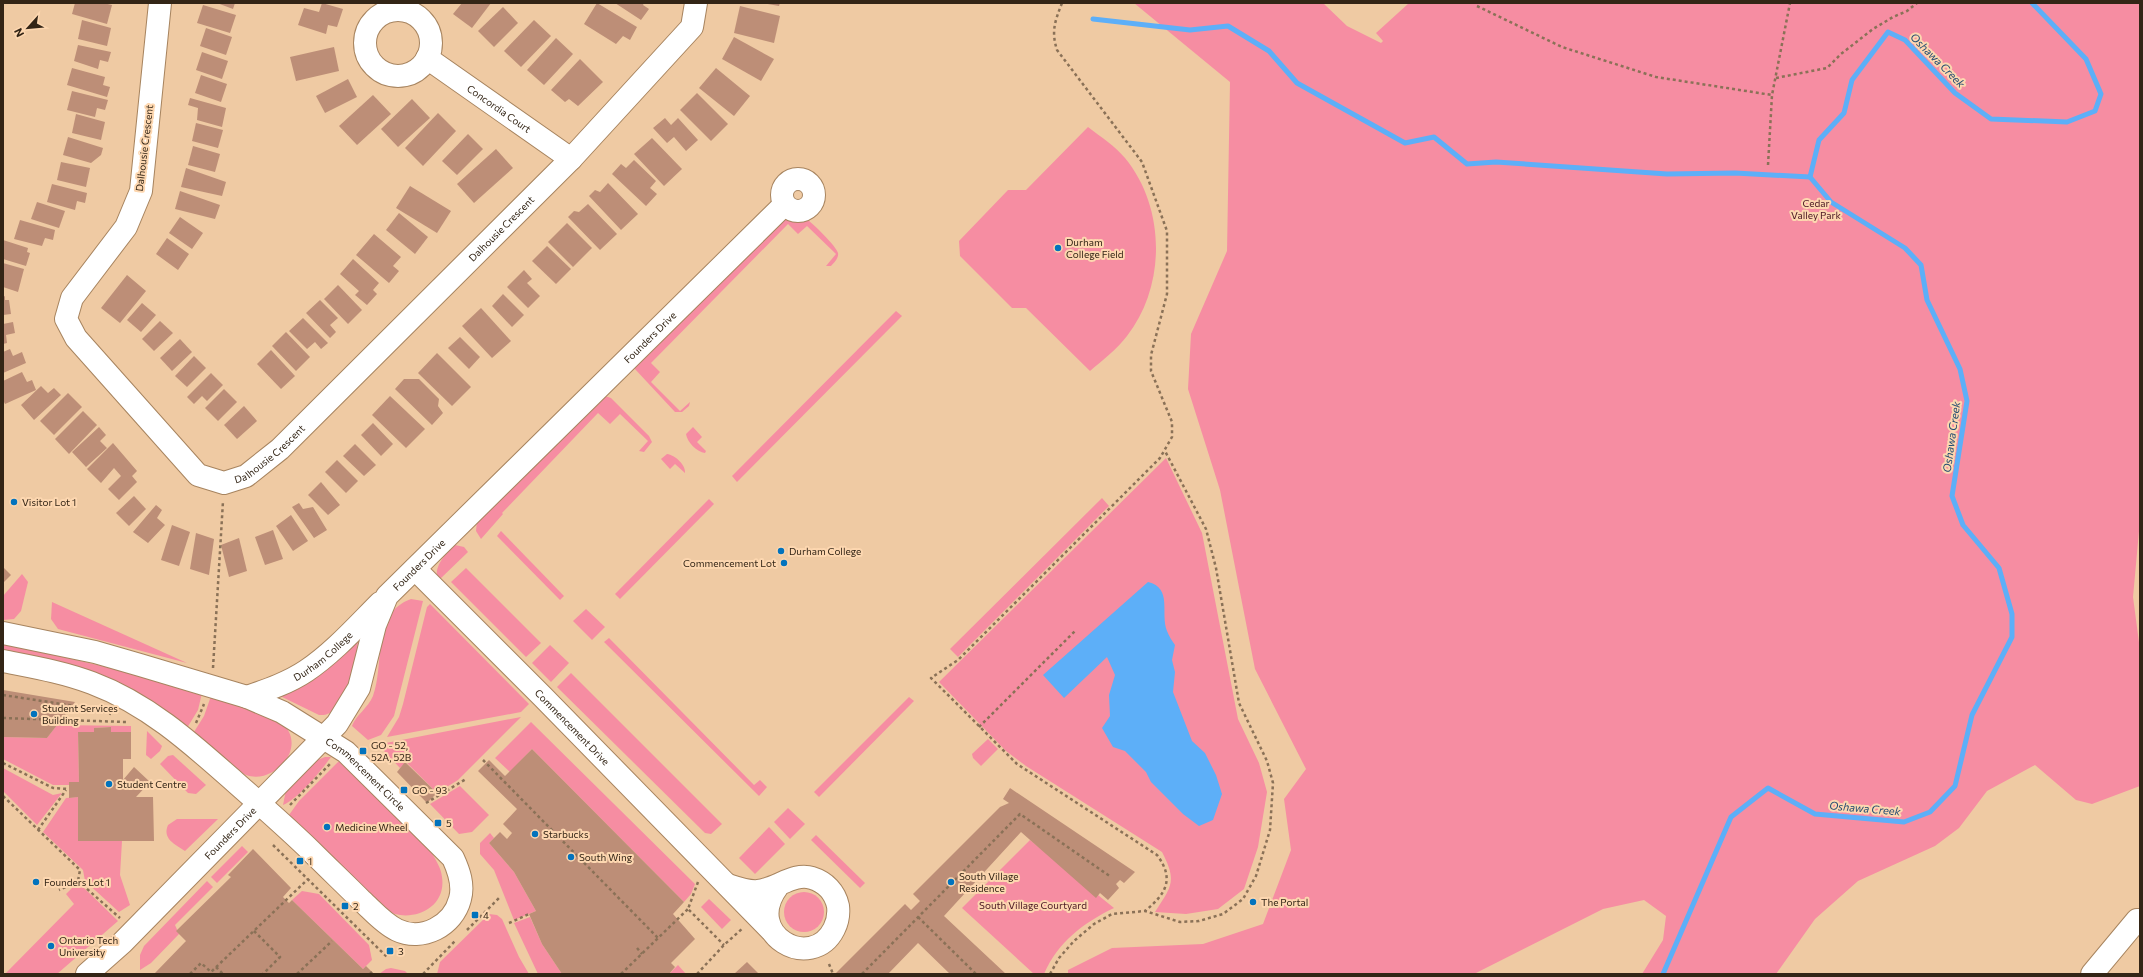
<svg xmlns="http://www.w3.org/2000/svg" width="2143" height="977" font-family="Commissioner,sans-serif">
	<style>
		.green { fill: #f68da2 }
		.water { fill: #5daff8 }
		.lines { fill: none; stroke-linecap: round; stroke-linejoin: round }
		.stream { stroke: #5daff8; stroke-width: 5 }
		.building { fill: #bd8e77 }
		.minor-casing { stroke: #a7845f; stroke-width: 24 }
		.path { stroke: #8a7157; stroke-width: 2.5; stroke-dasharray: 3 3; stroke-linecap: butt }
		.minor { stroke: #fff; stroke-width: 22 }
		.poi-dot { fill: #0273bd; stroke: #fdd7b0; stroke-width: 1.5 }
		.labels { text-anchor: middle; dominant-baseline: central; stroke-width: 4; stroke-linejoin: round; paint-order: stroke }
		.street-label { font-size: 10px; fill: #332516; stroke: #fdd7b0 }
		.park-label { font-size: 10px; fill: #481522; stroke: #fdd7b0 }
		.poi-label { font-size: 10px; fill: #332516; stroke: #fdd7b0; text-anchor: start }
		.water-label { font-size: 11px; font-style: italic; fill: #224c71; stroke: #fdd7b0 }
	</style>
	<rect width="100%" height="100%" fill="#efcaa3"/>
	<g class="green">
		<polygon points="1134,3 1323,3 1347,26 1381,43 1383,41 1376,33 1409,3 2140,3 2140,520 2133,597 2140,650 2140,786 2092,804 2076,800 2035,765 1987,791 1959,828 1935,846 1858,881 1815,919 1776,974 1642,974 1663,940 1666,916 1644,900 1603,909 1474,974 1068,974 1068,970 1112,948 1203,944 1263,924 1291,850 1284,799 1306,769 1255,669 1220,490 1188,389 1191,334 1227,251 1230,82"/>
		<path d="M 1088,127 C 1101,137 1115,146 1125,158 C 1166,208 1166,286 1127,336 C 1117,349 1103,360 1090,371 L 1026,308 L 1012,308 L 960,256 L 959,241 L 1008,190 L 1026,190 Z"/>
		<path d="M 791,215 C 796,216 801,216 806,219 C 812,222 837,247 838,253 C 839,258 834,263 831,266 L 826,266 L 836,254 L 807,226 L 798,234 L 788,224 L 651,363 L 660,372 L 651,382 L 680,411 L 690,402 L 689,406 L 682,412 L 675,412 L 634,368 L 782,217 Z"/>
		<polygon points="896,311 902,316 737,482 732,476"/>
		<polygon points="605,396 611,398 649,436 652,442 644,452 639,451 648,441 620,414 610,424 598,413 502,513 503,514 481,539 476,531 477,521"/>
		<path d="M 693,427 L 702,437 L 697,442 L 706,451 L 705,453 C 697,452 687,442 686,434 Z"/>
		<path d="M 667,454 C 675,455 686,465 685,473 L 675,464 L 670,469 L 661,459 Z"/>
		<path d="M 1166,458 L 1202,533 L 1238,719 L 1259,763 L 1267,792 L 1258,847 L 1244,889 L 1218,909 L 1186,914 L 1155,912 C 1172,886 1177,881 1162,852 L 1026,766 L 1006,751 L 939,682 Z"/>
		<polygon points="1102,498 1109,506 958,657 950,649"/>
		<polygon points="709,499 714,504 620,599 615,594"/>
		<polygon points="501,531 564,596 560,600 497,536"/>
		<path d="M 455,545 L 464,547 L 468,552 L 439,580 C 431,570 446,552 455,545 Z"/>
		<polygon points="466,568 541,643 526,657 451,582"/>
		<polygon points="22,574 28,582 21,611 14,619 3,620 3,596"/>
		<path d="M 411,599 L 423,601 L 394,716 L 381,735 L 368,740 L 352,726 C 356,715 368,708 373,696 C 385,665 371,613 411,599 Z"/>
		<polygon points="52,602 187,663 58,629 51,619"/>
		<polygon points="430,604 529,704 521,712 387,737 399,717 403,704 427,607"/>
		<polygon points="586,609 605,627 592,640 573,621"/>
		<path d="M 359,632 C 357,654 349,718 319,715 L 276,694 Z"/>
		<polygon points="609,638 754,785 760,780 767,787 759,796 604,642"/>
		<polygon points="3,643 123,671 202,693 198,710 187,728 3,651"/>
		<polygon points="550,645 569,663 551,682 532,663"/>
		<polygon points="571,673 722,824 711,834 705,833 557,687"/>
		<path d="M 211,696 C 232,702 270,709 284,725 C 307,749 273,785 246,775 C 232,769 207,743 194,732 L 204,716 Z"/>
		<polygon points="909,697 914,701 819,797 814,792"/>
		<polygon points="521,717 458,780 437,793 406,762 400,768 384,751 386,743"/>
		<polygon points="531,722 695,884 691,894 684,902 532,749 510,772 495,758"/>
		<polygon points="57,725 131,726 131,732 111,732 111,727 94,728 94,732 78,732 79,782 69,782 69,785 53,785 3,759 3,737 47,738"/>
		<polygon points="147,731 162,746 160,751 151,759 146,755"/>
		<polygon points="988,739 998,749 981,766 973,758 972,754"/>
		<polygon points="173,755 206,785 196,794 188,793 160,764 168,756"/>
		<path d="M 325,757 L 331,757 C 320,772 299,798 283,805 L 286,790 L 315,761 Z"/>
		<path d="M 339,761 L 430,850 C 435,859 441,867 442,877 C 447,910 409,924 385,910 L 289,815 L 299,801 Z"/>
		<polygon points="3,768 53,795 62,793 37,825 3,791"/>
		<polygon points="460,786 489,815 472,832 459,834 430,804"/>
		<polygon points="78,797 122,841 120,875 130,905 119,912 85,881 83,870 43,832 66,798"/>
		<polygon points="788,808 805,824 790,839 774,822"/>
		<path d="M 177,819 L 218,819 L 185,851 C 175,844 162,839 168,825 Z"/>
		<polygon points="769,827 785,844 755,874 739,858"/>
		<polygon points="490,833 494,838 489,843 514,872 536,911 514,920 494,870 480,854 480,843"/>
		<polygon points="816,835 865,883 860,888 811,840"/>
		<path d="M 1030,840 L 1114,908 C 1083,923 1058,942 1044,974 L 1034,974 L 962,908 Z"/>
		<polygon points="242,846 248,852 217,883 211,877"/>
		<polygon points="207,881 213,887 175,925 179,934 151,963 140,970 140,955 144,946"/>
		<polygon points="83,887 118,921 57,974 5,974 74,904 66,894 72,888"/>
		<polygon points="302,891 319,894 369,945 372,960 363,969 292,900"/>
		<circle cx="804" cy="912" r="20"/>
		<polygon points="709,899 731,920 722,929 701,907"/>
		<polygon points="489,914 497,915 502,919 519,957 529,974 437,974 440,962"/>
		<polygon points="530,917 542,944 562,974 538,974 514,923"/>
		<polygon points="678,965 686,974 669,974"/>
		<polygon points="391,968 405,971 408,974 379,974 386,969"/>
	</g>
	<path class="water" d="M 1148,582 C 1173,588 1160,613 1167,631 C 1169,636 1172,641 1175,645 L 1172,660 L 1175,672 L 1173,692 L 1192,741 L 1205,753 L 1216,775 L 1222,794 L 1213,820 L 1199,826 L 1183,814 L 1151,782 L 1146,772 L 1125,751 L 1113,747 L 1102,728 L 1110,716 L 1109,695 L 1115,675 L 1107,657 L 1064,698 L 1043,675 Z"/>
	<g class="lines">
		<g class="stream">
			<polyline points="1093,19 1190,30 1228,26 1269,51 1297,83 1405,143 1434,137 1467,164 1496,162 1667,174 1735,173 1810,177"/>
			<polyline points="1810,177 1819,140 1844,113 1852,80 1888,32 1905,40 1955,93 1991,119 2067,122 2095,111 2101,94 2086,59 2032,3"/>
			<polyline points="1663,974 1731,817 1768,788 1815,814 1904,822 1930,812 1955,786 1972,715 2012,637 2012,614 1999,568 1963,525 1952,496 1967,401 1960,369 1927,300 1921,265 1905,248 1831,202 1810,177"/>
		</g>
	</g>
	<g class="building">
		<polygon points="75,3 103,3 112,5 107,24 72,14"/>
		<polygon points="217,3 235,3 233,9"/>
		<polygon points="322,3 343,9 337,27 328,25 326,34 298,25 304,8 319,12"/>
		<polygon points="462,3 491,3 472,28 453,14"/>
		<polygon points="597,3 637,27 630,40 623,36 616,44 584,24"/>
		<polygon points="615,3 644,3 643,5 649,9 641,20"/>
		<polygon points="762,3 780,3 779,6"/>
		<polygon points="203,5 236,15 230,33 197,23"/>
		<polygon points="740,6 780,16 774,43 734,33"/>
		<polygon points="503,7 518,23 494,47 478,31"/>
		<polygon points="82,20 111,28 107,46 78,39"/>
		<polygon points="534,20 551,36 521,67 504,51"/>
		<polygon points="206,28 232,37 226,55 200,46"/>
		<polygon points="734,37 774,59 761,81 722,59"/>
		<polygon points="556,38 573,54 544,85 527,70"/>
		<polygon points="78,45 111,52 108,62 100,60 98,69 74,61"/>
		<polygon points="334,47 339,71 296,81 290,57"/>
		<polygon points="202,52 228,61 222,79 196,70"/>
		<polygon points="580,59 603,82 578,106 569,99 565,102 551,90"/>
		<polygon points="72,68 105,77 103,85 110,87 107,97 67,85"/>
		<polygon points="716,68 750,96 734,116 699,88"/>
		<polygon points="201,75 227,84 221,102 195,93"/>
		<polygon points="348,79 357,97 325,113 316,96"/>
		<polygon points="72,91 108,100 105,110 97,108 95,117 67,110"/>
		<polygon points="697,93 728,124 711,141 680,110"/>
		<polygon points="373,95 391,114 357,145 339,126"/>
		<polygon points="190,98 226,108 222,127 197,120 198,108 188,105"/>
		<polygon points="412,99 430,118 398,147 381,129"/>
		<polygon points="438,113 456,131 423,166 405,148"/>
		<polygon points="76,114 105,122 101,140 72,133"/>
		<polygon points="665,118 671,125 678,118 698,140 686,151 674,137 667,143 653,128"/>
		<polygon points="196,123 223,130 218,148 192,141"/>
		<polygon points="468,134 483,149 457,175 442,161"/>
		<polygon points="68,137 103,148 101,155 91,163 63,155"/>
		<polygon points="652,138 682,169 664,186 634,154"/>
		<polygon points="193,146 220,154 215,172 188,165"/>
		<polygon points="496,149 513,168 474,203 457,184"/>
		<polygon points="634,160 656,181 650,188 657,194 646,206 612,174 621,164 626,168"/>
		<polygon points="61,162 90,168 86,187 57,180"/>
		<polygon points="186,168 226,182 222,196 181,187"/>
		<polygon points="608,183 638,214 621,230 589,196 595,190 600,192"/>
		<polygon points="52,184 87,193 85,203 77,201 75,210 47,202"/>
		<polygon points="410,186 451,211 437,233 396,208"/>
		<polygon points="180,191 220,205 215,219 175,209"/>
		<polygon points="37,202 65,211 59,228 31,219"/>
		<polygon points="588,204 617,234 600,250 568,217 574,211 579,212"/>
		<polygon points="399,213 428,237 415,254 386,230"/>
		<polygon points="180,217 203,233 192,249 169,233"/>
		<polygon points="20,220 55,230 53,240 45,238 42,246 14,239"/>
		<polygon points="567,223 592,248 573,267 548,242"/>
		<polygon points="374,234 401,257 393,266 399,271 389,283 356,255"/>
		<polygon points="167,238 189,254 178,270 156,254"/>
		<polygon points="3,240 28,248 27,252 30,253 26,266 3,259"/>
		<polygon points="547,246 571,269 556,284 532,261"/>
		<polygon points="353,259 379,283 373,290 377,294 367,305 355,295 359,291 340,274"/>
		<polygon points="3,263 24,269 18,292 3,287"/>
		<polygon points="524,270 532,279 527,283 540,296 528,308 507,287"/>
		<polygon points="127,275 146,291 120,323 101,308"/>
		<polygon points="338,285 362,310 348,324 324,299"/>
		<polygon points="503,294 524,315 512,327 492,306"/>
		<polygon points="5,296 5,300 9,300 11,314 3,315 3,297"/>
		<polygon points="320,300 338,318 330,325 336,332 330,338 306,313"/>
		<polygon points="142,303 156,315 141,332 127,320"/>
		<polygon points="481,308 511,341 492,358 462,326"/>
		<polygon points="303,318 328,343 321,349 315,342 307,349 289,331"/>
		<polygon points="160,321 173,333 154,351 142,339"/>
		<polygon points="13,322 15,333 6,335 7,343 3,344 3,324"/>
		<polygon points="286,332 310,357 296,371 272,346"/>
		<polygon points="460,337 480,357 469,369 448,348"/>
		<polygon points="180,339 192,352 172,371 160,358"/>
		<polygon points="10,349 13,356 22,352 26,363 3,373 3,352"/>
		<polygon points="271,350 295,376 281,389 257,364"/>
		<polygon points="437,353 471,387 452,406 418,373"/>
		<polygon points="194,356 206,368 187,387 175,376"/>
		<polygon points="22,372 27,382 32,380 36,390 5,404 3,400 3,381"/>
		<polygon points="211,373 223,385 207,401 202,396 194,404 187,397"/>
		<polygon points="404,379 419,379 439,399 438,406 443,413 432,425 395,389"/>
		<polygon points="41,386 48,393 54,388 61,395 34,420 21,405"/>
		<polygon points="224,389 237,402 218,421 205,408"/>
		<polygon points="68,393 82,407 54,435 40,421"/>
		<polygon points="390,396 425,429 406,448 372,415"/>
		<polygon points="244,406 257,421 237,439 224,425"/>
		<polygon points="83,411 97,425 69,454 55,439"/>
		<polygon points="373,423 393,444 381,456 361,435"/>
		<polygon points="99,427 106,435 100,441 107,448 86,467 72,452"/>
		<polygon points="113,443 137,471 132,476 137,482 119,500 108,489 121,476 114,468 101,483 87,469"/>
		<polygon points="355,444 376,465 364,476 343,456"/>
		<polygon points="337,460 358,481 346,493 325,472"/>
		<polygon points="321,482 340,505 328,515 308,495"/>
		<polygon points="134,496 146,509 129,526 116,513"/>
		<polygon points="299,503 303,509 313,507 327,530 314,538 292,507"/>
		<polygon points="156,505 162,510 157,518 165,525 148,543 133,532"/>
		<polygon points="291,515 308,541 293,551 276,526"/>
		<polygon points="172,525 190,532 179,566 161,560"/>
		<polygon points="273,530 283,559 265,565 255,537"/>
		<polygon points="196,533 214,539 209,575 190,569"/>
		<polygon points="239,538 247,571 229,577 221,545"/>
		<polygon points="3,567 11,575 3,583"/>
		<polygon points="3,690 75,702 47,738 3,737"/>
		<polygon points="111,727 111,732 131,732 131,759 123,759 123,780 134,767 150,782 136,797 153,797 154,841 78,841 78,797 69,798 69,782 79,782 78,732 94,732 94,728"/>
		<polygon points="532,749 684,902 673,914 695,939 671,963 675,967 669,974 562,974 542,944 529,914 536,911 514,872 489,843 500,832 507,839 512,833 503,824 517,809 478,771 489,760 505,776"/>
		<polygon points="405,762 437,793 427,803 397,772"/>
		<polygon points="1010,788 1135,872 1124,883 1120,880 1116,884 1119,888 1108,900 1100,893 1096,898 1021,832 944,916 1006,974 950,974 918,943 888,974 835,974 905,904 911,910 920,901 913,894 1000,807 1009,803 1003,799"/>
		<polygon points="253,849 291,888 283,897 289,903 292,900 363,969 366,966 374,974 154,974 186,941 176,931 231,877 228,875"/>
		<polygon points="747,962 759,974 734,974"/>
	</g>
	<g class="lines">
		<defs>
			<g id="minor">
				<path id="s1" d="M 160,3 L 141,191 L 126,227 L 72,298 L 66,319 L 76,338 L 198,475 L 224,483 L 246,476 L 280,449 L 571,159 L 692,27 L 696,3"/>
				<circle cx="398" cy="43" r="33"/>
				<path id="s2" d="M 427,58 L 571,159"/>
				<circle cx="798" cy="195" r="16"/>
				<path id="s3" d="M 415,569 L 543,697 L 771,930"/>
				<path id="s4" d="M 3,633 L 95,652 L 140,665 L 247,697 L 282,712 L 346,752 L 453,858 C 459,871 464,885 460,899 C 453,926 422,942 397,930 C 384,924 373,911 362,901 C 345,884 327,867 310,850 C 285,826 260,804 235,782 C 191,743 148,704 92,683 C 63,672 33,667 3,661"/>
				<path id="s5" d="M 247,697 C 267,690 288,683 306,671 C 333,653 357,626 380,603"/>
				<path d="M 728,885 C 737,888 748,892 758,891 C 777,889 794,872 812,878 C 825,882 835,892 838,906 C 839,914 838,921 834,929 C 812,973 741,935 778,886"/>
				<path id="s6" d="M 87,974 L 122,943 L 337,724 L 359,688 L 375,625 L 387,596 L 784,205"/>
				<polyline points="2092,974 2137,920 2140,920"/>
			</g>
		</defs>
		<use href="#minor" class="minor-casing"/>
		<g class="path">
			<path d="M 1062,3 C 1055,21 1051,31 1057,50 L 1142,162 L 1167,231 L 1167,294 L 1151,355 L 1151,371 L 1172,422 L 1172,437 L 1160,458 L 958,660 L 931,678 L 1017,764 L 1157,855 C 1175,879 1166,894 1145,911"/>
			<polyline points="1477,6 1562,47 1656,77 1772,95"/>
			<polyline points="1776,78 1827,68 1841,54 1873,29 1893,17 1907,11 1917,3"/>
			<polyline points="1768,165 1772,95 1790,3"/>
			<polyline points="213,668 223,501"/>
			<polyline points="3,695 88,708 111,714"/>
			<polyline points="3,718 126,722"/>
			<polyline points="196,723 204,704"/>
			<polyline points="979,727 1075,631"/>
			<polyline points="483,760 658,938"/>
			<polyline points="3,763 53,788 69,789"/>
			<polyline points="3,796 80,870 78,881 59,890"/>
			<polyline points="426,803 466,779"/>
			<polyline points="290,805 330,764"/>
			<polyline points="38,830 66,790"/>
			<polyline points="273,845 387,957"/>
			<polyline points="78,881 120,918"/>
			<polyline points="698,882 688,909 724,945"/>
			<polyline points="918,917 976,974"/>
			<polyline points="509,923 529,914"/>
			<polyline points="467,930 499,898"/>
			<polyline points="254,931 280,957 263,974"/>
			<polyline points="637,948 642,954"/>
			<polyline points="829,964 833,974"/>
			<polyline points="216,967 223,974"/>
			<polyline points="190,974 201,963 211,972 308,879"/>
			<polyline points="297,974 332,941"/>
			<polyline points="370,974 372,972"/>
			<polyline points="423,974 456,940"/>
			<polyline points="621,974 688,909"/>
			<polyline points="697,974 724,945 743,928"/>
			<polyline points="862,974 1020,814 1111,877"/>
			<polyline points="1050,974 1059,958 1074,941 1094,924 1112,914 1145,911 1180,922 1199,921 1223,914 1243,899 1256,876 1270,830 1273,783 1267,761 1239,703 1216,568 1206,529 1165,451"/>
		</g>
		<use href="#minor" class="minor"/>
	</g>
	<g class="poi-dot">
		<circle cx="1058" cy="248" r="4"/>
		<circle cx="14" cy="502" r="4"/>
		<circle cx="781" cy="551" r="4"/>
		<circle cx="784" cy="563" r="4"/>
		<circle cx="34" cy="714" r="4"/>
		<rect x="359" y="747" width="8" height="8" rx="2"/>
		<circle cx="109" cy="784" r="4"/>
		<rect x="400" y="786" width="8" height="8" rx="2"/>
		<rect x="434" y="819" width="8" height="8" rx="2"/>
		<circle cx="327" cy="827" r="4"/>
		<circle cx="535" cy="834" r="4"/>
		<circle cx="571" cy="857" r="4"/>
		<rect x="296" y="857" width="8" height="8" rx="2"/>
		<circle cx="36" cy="882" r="4"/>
		<circle cx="951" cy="882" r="4"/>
		<circle cx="1253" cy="902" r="4"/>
		<rect x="341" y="902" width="8" height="8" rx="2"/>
		<rect x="471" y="911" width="8" height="8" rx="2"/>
		<circle cx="51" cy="946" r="4"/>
		<rect x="386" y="947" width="8" height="8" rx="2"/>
	</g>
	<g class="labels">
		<g class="street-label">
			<text stroke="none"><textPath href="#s2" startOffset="88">Concordia Court</textPath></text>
			<text transform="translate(144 148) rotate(-83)">Dalhousie Crescent</text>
			<text stroke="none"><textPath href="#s1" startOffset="950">Dalhousie Crescent</textPath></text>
			<text stroke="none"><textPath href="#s6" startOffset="861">Founders Drive</textPath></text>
			<text stroke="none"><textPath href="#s1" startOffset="626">Dalhousie Crescent</textPath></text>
			<text stroke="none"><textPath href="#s6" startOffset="537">Founders Drive</textPath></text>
			<text stroke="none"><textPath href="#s5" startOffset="87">Durham College</textPath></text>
			<text stroke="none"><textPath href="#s3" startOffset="223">Commencement Drive</textPath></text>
			<text stroke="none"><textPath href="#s4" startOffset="395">Commencement Circle</textPath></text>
			<text stroke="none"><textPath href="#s6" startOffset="201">Founders Drive</textPath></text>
		</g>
		<g class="park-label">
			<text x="1816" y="203">Cedar<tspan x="1816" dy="12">Valley Park</tspan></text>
			<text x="1033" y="905">South Village Courtyard</text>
		</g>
		<g class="poi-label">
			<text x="1066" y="242">Durham<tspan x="1066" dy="12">College Field</tspan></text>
			<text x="22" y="502">Visitor Lot 1</text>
			<text x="789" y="551">Durham College</text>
			<text x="776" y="563" text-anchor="end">Commencement Lot</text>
			<text x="42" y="708">Student Services<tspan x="42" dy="12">Building</tspan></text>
			<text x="371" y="745">GO - 52,<tspan x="371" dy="12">52A, 52B</tspan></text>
			<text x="117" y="784">Student Centre</text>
			<text x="412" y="790">GO - 93</text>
			<text x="446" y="823">5</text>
			<text x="335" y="827">Medicine Wheel</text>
			<text x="543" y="834">Starbucks</text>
			<text x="579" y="857">South Wing</text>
			<text x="308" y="861">1</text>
			<text x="959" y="876">South Village<tspan x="959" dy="12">Residence</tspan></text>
			<text x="44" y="882">Founders Lot 1</text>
			<text x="1261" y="902">The Portal</text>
			<text x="353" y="906">2</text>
			<text x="483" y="915">4</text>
			<text x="59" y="940">Ontario Tech<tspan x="59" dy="12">University</tspan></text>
			<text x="398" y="951">3</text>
		</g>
		<g class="water-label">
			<text transform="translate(1938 60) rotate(45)">Oshawa Creek</text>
			<text transform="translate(1951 437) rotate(-82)">Oshawa Creek</text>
			<text transform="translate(1865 808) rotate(5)">Oshawa Creek</text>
		</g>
	</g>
	<rect width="2143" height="977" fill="none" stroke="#332516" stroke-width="8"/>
	<g transform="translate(28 28) rotate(243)" stroke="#fdd7b0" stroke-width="3" paint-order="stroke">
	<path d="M0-3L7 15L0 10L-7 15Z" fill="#332516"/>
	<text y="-6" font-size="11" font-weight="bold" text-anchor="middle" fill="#332516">N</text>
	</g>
</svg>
